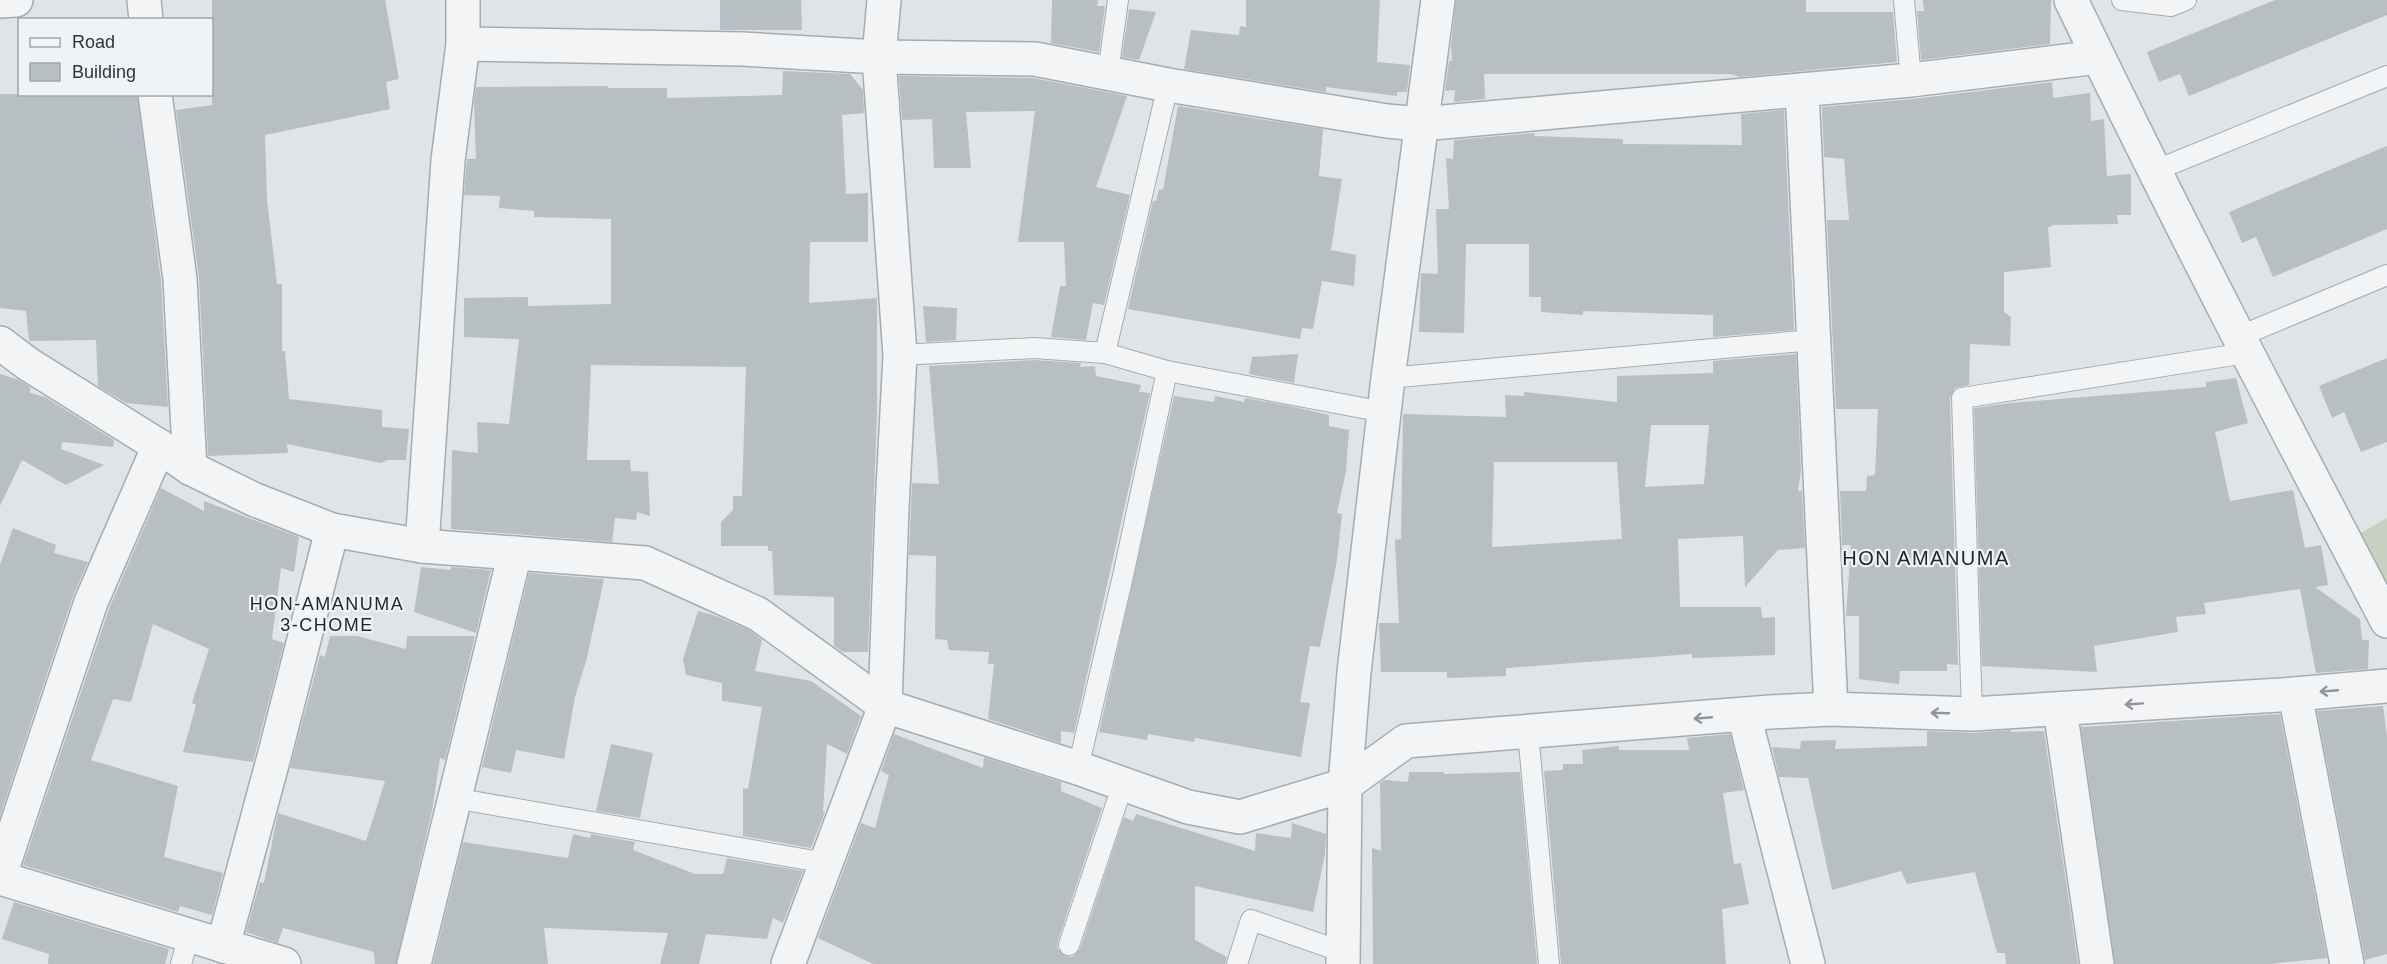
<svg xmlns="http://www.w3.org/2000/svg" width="2387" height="964" font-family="Arial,sans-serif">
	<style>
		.green { fill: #c9d0c1 }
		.building { fill: #b7bfc3; fill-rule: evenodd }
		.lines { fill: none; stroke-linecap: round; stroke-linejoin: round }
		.service-casing { stroke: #a5acb1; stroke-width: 22 }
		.minor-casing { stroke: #a5acb1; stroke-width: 36 }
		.service { stroke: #f2f4f6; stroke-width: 20 }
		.minor { stroke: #f2f4f6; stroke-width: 33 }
		.oneway { stroke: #8e949a }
		.labels { text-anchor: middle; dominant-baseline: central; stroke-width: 4.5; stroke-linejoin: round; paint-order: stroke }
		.neighbourhood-label { font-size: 18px; letter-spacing: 1.5px; fill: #1c262d; stroke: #eff3f5 }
		.quarter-label { font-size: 20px; letter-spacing: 1.5px; fill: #1c262d; stroke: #eff3f5 }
	</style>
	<rect width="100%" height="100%" fill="#dfe4e7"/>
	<polygon class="green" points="2387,518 2387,590 2359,534"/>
	<g class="building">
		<polygon points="212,0 385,0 399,79 386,82 390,109 265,135 267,199 277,284 282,284 282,351 285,351 289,399 382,410 382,427 409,429 406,460 388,460 381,463 287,444 288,453 208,456 199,278 176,110 212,105"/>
		<polygon points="720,0 801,0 802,30 720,30"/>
		<polygon points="1052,0 1098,0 1097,6 1105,6 1099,52 1051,43"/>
		<polygon points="1246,0 1380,0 1377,62 1410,65 1407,92 1397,92 1397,96 1326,87 1326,92 1184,69 1191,30 1239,35 1240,26 1246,27"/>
		<polygon points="1456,0 1806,0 1806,12 1893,12 1897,62 1740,77 1731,74 1484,74 1485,99 1454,102 1455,90 1445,91 1449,61 1452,61 1451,46"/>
		<polygon points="1923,0 2051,0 2050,44 1921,60 1917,11 1924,11"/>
		<polygon points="2275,0 2387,0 2387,15 2189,96 2180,74 2159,82 2147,52"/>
		<polygon points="1129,9 1156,12 1139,60 1122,57"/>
		<polygon points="783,71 850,74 863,90 864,113 842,115 846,194 868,193 868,242 810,242 809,303 877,298 877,413 868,652 843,652 834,646 834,597 774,595 772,551 768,551 768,546 721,546 721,522 733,510 733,496 742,496 746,367 591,365 587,460 630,460 631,471 648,472 650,516 637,512 636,520 615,518 612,542 451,529 452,450 478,453 477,422 509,424 519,339 464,337 464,298 528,297 528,306 611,304 611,219 534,217 534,211 499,208 500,196 464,195 467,159 476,159 474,102 476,87 608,86 608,88 667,88 667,98 782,95"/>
		<polygon points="899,76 1033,78 1127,96 1096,187 1130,195 1104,305 1093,303 1086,340 1051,337 1060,286 1066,286 1064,242 1018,242 1035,111 966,112 971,168 934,168 932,119 902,120"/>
		<polygon points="2052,82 2053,98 2090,93 2091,121 2104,119 2107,176 2131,174 2131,215 2117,215 2118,224 2051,225 2051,227 2048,227 2051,267 2004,272 2004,312 2011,317 2010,346 1970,344 1969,385 1955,388 1950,398 1958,665 1947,664 1947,671 1900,671 1899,684 1859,679 1859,616 1846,616 1851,545 1842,545 1840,491 1866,491 1867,476 1875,475 1878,409 1836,409 1827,220 1849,220 1844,159 1824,157 1822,107 1913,99"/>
		<polygon points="0,94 137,94 161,281 168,407 126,403 98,386 96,340 29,341 26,311 0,308"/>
		<polygon points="1178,106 1323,129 1319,176 1342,179 1331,250 1356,255 1354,286 1322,281 1313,329 1302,328 1300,339 1128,309 1153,201 1156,201 1159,189 1163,190"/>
		<polygon points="1784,110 1794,330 1713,337 1713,315 1583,311 1583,315 1541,312 1541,297 1529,297 1529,244 1466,244 1464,333 1419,332 1421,273 1438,274 1436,209 1449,209 1446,158 1453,159 1454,140 1535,133 1534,136 1623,139 1623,144 1742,145 1741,114"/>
		<polygon points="2387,146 2387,229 2273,277 2256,237 2242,243 2229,212"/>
		<polygon points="923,306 957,308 956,340 926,342"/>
		<polygon points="1298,354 1294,383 1249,374 1252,357"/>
		<path d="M 1796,354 L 1801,471 L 1798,491 L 1802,491 L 1805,548 L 1778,550 L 1745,587 L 1743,536 L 1678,539 L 1680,607 L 1761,607 L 1762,618 L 1775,617 L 1775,655 L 1692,658 L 1692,654 L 1506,668 L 1506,676 L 1447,678 L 1447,672 L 1381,672 L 1379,623 L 1399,623 L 1395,540 L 1401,539 L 1403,414 L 1506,417 L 1505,395 L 1524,396 L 1524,392 L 1617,402 L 1617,376 L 1713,373 L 1713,361 ZM 1651,425 L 1709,425 L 1704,484 L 1645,487 ZM 1494,462 L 1617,462 L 1622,539 L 1492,547 Z"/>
		<polygon points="2387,358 2387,442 2361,452 2344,412 2332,418 2319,386"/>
		<polygon points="1034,360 1081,363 1080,367 1095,366 1096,376 1141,385 1139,392 1150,393 1074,733 1061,731 1061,743 988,719 994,664 988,664 989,652 949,650 947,640 935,639 936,556 909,555 912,483 939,484 929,366"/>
		<polygon points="0,374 19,380 30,387 30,393 45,397 114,440 113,447 62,442 61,449 104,465 66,485 22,460 0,506"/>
		<polygon points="2236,378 2248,423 2215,432 2230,501 2293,490 2305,548 2321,545 2328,585 2315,587 2360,619 2362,640 2369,640 2368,669 2316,673 2300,589 2204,603 2206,614 2176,617 2178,632 2094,646 2097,672 1982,666 1974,408 2010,403 2206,387 2206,382"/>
		<polygon points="1174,396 1214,402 1215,396 1244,402 1245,398 1290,406 1329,415 1329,426 1349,430 1346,471 1337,513 1342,514 1337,560 1320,647 1310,646 1300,702 1310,703 1301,757 1195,738 1194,742 1148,734 1147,740 1099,732"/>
		<polygon points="161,488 204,511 204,501 299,537 294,572 281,568 272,639 284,643 253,762 183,752 196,705 192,703 209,649 153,624 131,702 113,699 91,760 178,786 164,857 223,873 212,915 180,906 178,912 23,865 109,609"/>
		<polygon points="13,528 56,545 54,553 88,562 73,596 0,816 0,565"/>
		<polygon points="421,567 451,570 451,567 491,570 476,633 414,612"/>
		<polygon points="529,573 604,579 587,658 575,697 564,759 516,750 511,773 482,767"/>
		<polygon points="698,611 716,616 749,630 762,640 755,671 811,681 861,716 847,754 827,744 823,811 825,812 811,848 743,836 743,788 748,789 762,707 722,701 722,683 686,675 683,659"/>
		<polygon points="330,636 357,636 406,649 407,636 475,636 445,760 440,758 432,811 396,964 375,964 374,952 283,928 278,943 246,932 260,882 264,883 278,813 366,841 385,781 290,768 320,655 325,657"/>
		<polygon points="2383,706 2387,736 2387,954 2365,960 2317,711"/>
		<polygon points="2280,714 2327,958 2270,964 2115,964 2081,727"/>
		<polygon points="2011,730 2011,732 2044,731 2078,964 2006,964 2005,953 1997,953 1975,872 1907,884 1901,871 1832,890 1808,778 1779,777 1772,747 1800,749 1801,741 1836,740 1835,749 1927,746 1927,731 1973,733"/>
		<polygon points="894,734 983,768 984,757 1061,782 1061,791 1102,808 1058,941 1057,948 1065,956 1072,957 1080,949 1124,817 1133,821 1136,814 1255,851 1256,833 1291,838 1292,823 1326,834 1325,854 1313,912 1195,886 1195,940 1227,957 1225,964 873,964 818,938 861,823 875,828 889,775 881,771"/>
		<polygon points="1730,734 1744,790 1723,793 1734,864 1741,863 1749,904 1722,909 1726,964 1561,964 1544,771 1563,770 1563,764 1583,764 1582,750 1619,746 1619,750 1689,750 1687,738"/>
		<polygon points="611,744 653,753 640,818 596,811"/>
		<polygon points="1409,772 1444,772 1444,774 1520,772 1537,964 1373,964 1372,848 1381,851 1380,783 1384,780 1408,782"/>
		<polygon points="573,834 590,838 591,834 635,842 633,850 695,874 723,874 727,858 803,871 783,923 773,918 767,939 706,934 699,964 660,964 668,933 544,928 548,964 433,964 463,842 568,858"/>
		<polygon points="14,902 169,949 165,964 48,964 49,954 2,939"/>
	</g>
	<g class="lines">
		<defs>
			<g id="service">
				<polyline points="1904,0 1911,80"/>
				<polyline points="2122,0 2171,6 2186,0"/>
				<polyline points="1108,73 1118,0"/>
				<polyline points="2154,171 2387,76"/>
				<polyline points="2238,337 2387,275"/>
				<polyline points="1105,353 1168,85"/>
				<polyline points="900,355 1034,348 1105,353 1167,371 1384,412"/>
				<polyline points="1388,378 1813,340"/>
				<polyline points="1972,714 1962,398 2246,353"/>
				<polyline points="1528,732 1549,964"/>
				<polyline points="1078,768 1123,576 1167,371"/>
				<polyline points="454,798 826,863"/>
				<polyline points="1069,945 1123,784"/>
				<polyline points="181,964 189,935"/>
				<polyline points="1237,964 1251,920 1343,952"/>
			</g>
			<g id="minor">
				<polyline points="144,0 146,20"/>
				<path d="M 2071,0 C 2171,209 2279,415 2387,621"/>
				<polyline points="0,1 16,0"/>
				<polyline points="463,44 742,49 879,57 1035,59 1168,85 1387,121 1421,124 1911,80 2098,57"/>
				<polyline points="1802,90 1831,709"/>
				<polyline points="155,94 180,279 190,468"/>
				<polyline points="0,343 28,364 159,446 190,468 253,499 332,530 422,546 645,563 758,614 885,706 1078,768 1188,807 1240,817 1345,785 1406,741 1770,712 1831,709 1972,714 2295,694 2387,686"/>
				<polyline points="422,546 448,160 463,44 463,0"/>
				<polyline points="2295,694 2347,964"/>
				<polyline points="2060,709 2097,964"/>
				<polyline points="1744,715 1808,964"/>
				<polyline points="0,875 91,602 159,446"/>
				<polyline points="0,878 284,964"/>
				<polyline points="223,946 275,753 332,530"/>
				<polyline points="414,964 515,553"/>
				<polyline points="788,964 885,706 892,508 900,355 879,57 884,0"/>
				<polyline points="1343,964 1345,785 1354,672 1388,378 1438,0"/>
			</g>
		</defs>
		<use href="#service" class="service-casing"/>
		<use href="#minor" class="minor-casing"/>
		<use href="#service" class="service"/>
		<use href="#minor" class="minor"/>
	</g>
	<defs><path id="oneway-shaft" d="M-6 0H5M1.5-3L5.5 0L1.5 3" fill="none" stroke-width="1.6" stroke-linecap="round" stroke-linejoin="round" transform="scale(1.5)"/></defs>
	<g class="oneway">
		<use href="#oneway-shaft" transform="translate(2329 691) rotate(175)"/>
		<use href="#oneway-shaft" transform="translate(2134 704) rotate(176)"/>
		<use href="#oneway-shaft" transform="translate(1940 713) rotate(-178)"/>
		<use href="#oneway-shaft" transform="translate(1703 718) rotate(175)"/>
	</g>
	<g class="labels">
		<g class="neighbourhood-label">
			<text x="327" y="604">HON-AMANUMA<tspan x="327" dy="21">3-CHOME</tspan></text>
		</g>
		<g class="quarter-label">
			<text x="1926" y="558">HON AMANUMA</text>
		</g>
	</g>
	<rect x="18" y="18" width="195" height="78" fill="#eff3f5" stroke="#a0a7ab" stroke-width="1.5"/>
	<rect x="30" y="38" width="30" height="9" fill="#f2f4f6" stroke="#a0a7ab" stroke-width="1.5"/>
	<text x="72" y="48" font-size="18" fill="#2a353d">Road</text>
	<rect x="30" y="63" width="30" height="18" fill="#b7bfc3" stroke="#a0a7ab" stroke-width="1.5"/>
	<text x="72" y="78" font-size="18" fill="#2a353d">Building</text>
</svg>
